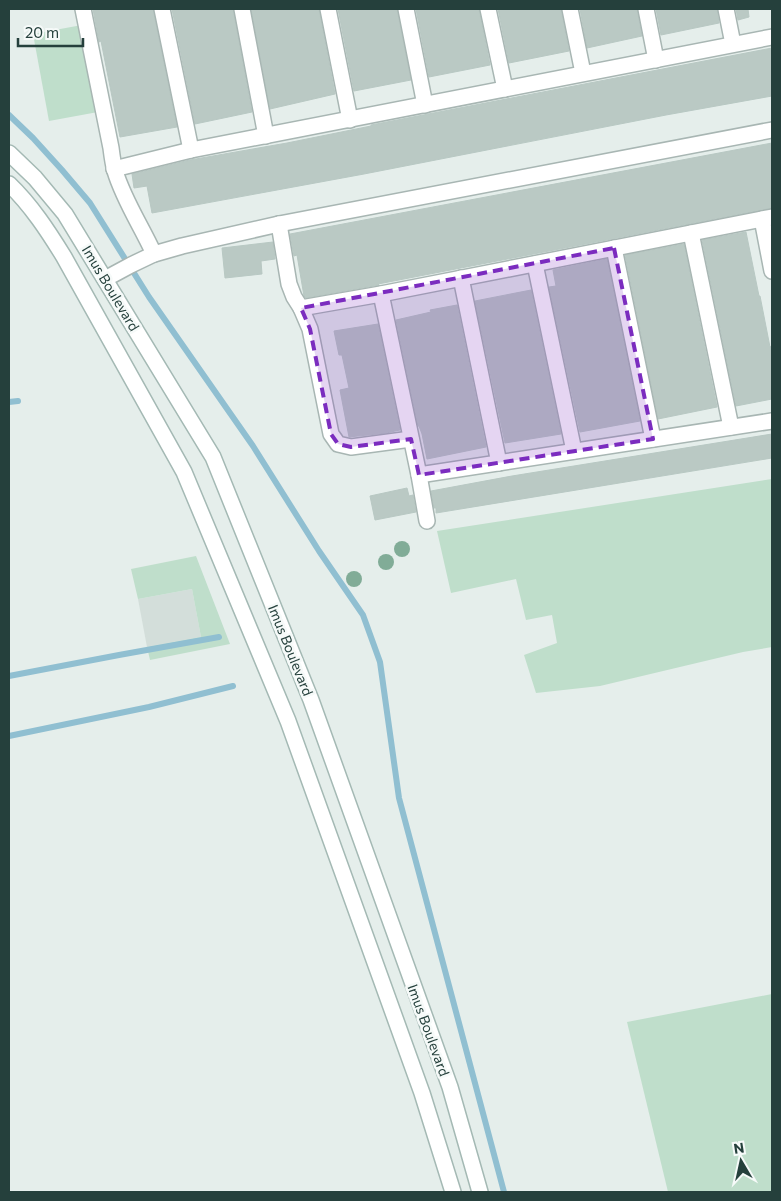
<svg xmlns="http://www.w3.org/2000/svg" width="781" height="1201" font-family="Commissioner,sans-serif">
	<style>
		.built { fill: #d3deda }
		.green { fill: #bfdecb }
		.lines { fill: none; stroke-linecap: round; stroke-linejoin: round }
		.stream { stroke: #90bfd1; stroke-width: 6 }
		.building { fill: #bac9c4; stroke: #b8c8c3 }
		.street-casing { stroke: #a8b6b3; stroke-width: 18 }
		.secondary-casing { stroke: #a4b9b4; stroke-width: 18 }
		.street { stroke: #fff; stroke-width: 15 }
		.secondary { stroke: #fff; stroke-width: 15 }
		.tree { fill: #81ac97 }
		.marked { fill: #7b2cbf; fill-opacity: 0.2; stroke: #7b2cbf; stroke-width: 4; stroke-dasharray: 10 6; stroke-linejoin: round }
		.labels { text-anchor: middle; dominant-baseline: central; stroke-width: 5; stroke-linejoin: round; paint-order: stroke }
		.street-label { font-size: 14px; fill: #25403c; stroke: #f6faf9 }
	</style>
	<rect width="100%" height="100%" fill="#e5eeeb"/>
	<polygon class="built" points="192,589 201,637 147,647 138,599"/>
	<g class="green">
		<polygon points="82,25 98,112 49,121 33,34"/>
		<polygon points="772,479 772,647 743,652 600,686 536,693 524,655 557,643 552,615 526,620 516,579 451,593 437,531"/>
		<polygon points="196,556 230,644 150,660 147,647 201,637 192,589 138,599 131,569"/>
		<polygon points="772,994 772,1192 668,1192 627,1022"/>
	</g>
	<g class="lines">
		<g class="stream">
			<polyline points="9,115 33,138 62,170 90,203 149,297 253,446 319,551 363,615 380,662 399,798 504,1192"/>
			<polyline points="9,402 18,401"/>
			<polyline points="9,676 119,655 219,637"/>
			<polyline points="9,736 149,707 233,686"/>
		</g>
	</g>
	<g class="building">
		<polygon points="93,9 153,9 177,127 120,137 101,41 99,42"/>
		<polygon points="172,9 233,9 252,112 195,124"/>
		<polygon points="251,9 319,9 335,94 270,109"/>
		<polygon points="338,9 397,9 411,80 354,91"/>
		<polygon points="416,9 479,9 490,65 429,77"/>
		<polygon points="498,9 561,9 569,51 509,63"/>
		<polygon points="580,9 637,9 642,36 587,48"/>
		<polygon points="656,9 717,9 719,23 661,35"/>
		<polygon points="736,9 748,9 749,17 738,20"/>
		<polygon points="772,48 772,96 666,115 364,174 152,213 147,186 134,188 132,174 190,160 287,143 371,126 371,125"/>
		<polygon points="772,143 772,208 378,284 379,285 306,298 304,296 297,255 294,256 290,234"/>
		<polygon points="746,232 759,296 760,296 770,347 772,346 772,399 736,406 702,240"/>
		<polygon points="273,242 275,259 261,261 262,274 225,278 222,248"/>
		<polygon points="684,244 717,407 658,419 625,255"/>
		<polygon points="607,259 640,421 580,432 549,287 556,286 553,270"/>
		<polygon points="531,290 561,434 505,443 475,301"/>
		<polygon points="457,305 486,447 427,459 422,434 419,426 418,426 396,320 431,312 430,310"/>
		<polygon points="378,324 400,430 386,433 349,437 340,390 349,388 342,355 339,355 334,331"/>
		<polygon points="772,434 772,458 436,513 436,508 434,508 431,491 512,476"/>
		<polygon points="407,488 409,496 413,495 416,512 375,520 370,496"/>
	</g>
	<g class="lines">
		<defs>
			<g id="street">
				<path d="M 83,9 L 111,148 C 112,156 113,164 115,171 C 124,201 142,227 154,254 L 182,246 L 279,224 L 772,130"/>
				<polyline points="162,9 191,150"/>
				<polyline points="242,9 266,136"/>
				<polyline points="328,9 350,120"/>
				<polyline points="406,9 425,105"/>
				<polyline points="488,9 505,89"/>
				<polyline points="570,9 583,73"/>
				<polyline points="646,9 656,60"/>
				<polyline points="726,9 733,44"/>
				<polyline points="114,169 191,150 772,37"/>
				<polyline points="762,219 772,271"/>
				<polyline points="279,224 289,284 294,297 301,308 381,294 772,217"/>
				<polyline points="691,233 731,427"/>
				<polyline points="614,248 653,439"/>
				<polyline points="535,264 574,451"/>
				<polyline points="461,278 499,463"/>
				<polyline points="105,279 131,265 154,254"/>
				<polyline points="381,294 419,475 427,521"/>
				<polyline points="301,308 310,329 331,434 338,444 351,447 411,439"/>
				<polyline points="419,475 772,421"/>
			</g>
			<g id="secondary">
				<polyline points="9,153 35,178 65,214 213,457 311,700 450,1087 480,1192"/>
				<path d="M 9,184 C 31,205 48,231 64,257 L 184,472 L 288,721 L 422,1093 L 453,1192"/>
			</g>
		</defs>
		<use href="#street" class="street-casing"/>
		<use href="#secondary" class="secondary-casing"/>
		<use href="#street" class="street"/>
		<use href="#secondary" class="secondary"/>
	</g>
	<g class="tree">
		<circle cx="402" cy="549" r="8"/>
		<circle cx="386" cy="562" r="8"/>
		<circle cx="354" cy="579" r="8"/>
	</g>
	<path class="marked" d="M 614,248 L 653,439 L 419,475 L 411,439 L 351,447 L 338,444 L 331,434 L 310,329 L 301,308 Z"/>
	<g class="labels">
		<g class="street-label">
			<text transform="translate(111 288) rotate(59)">Imus Boulevard</text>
			<text transform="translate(291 650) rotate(68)">Imus Boulevard</text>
			<text transform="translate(429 1030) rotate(70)">Imus Boulevard</text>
		</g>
	</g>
	<rect width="781" height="1201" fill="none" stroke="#25403c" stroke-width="20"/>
	<g transform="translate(741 1161) rotate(351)" stroke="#f6faf9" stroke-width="4" paint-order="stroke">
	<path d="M0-4L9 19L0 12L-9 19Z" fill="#25403c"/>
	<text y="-8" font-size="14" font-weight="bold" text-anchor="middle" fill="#25403c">N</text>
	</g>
	<path d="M18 38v8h65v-8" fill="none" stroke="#25403c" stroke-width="2.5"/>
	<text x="25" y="38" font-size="15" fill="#25403c" stroke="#f6faf9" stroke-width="4" paint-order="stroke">20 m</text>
</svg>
